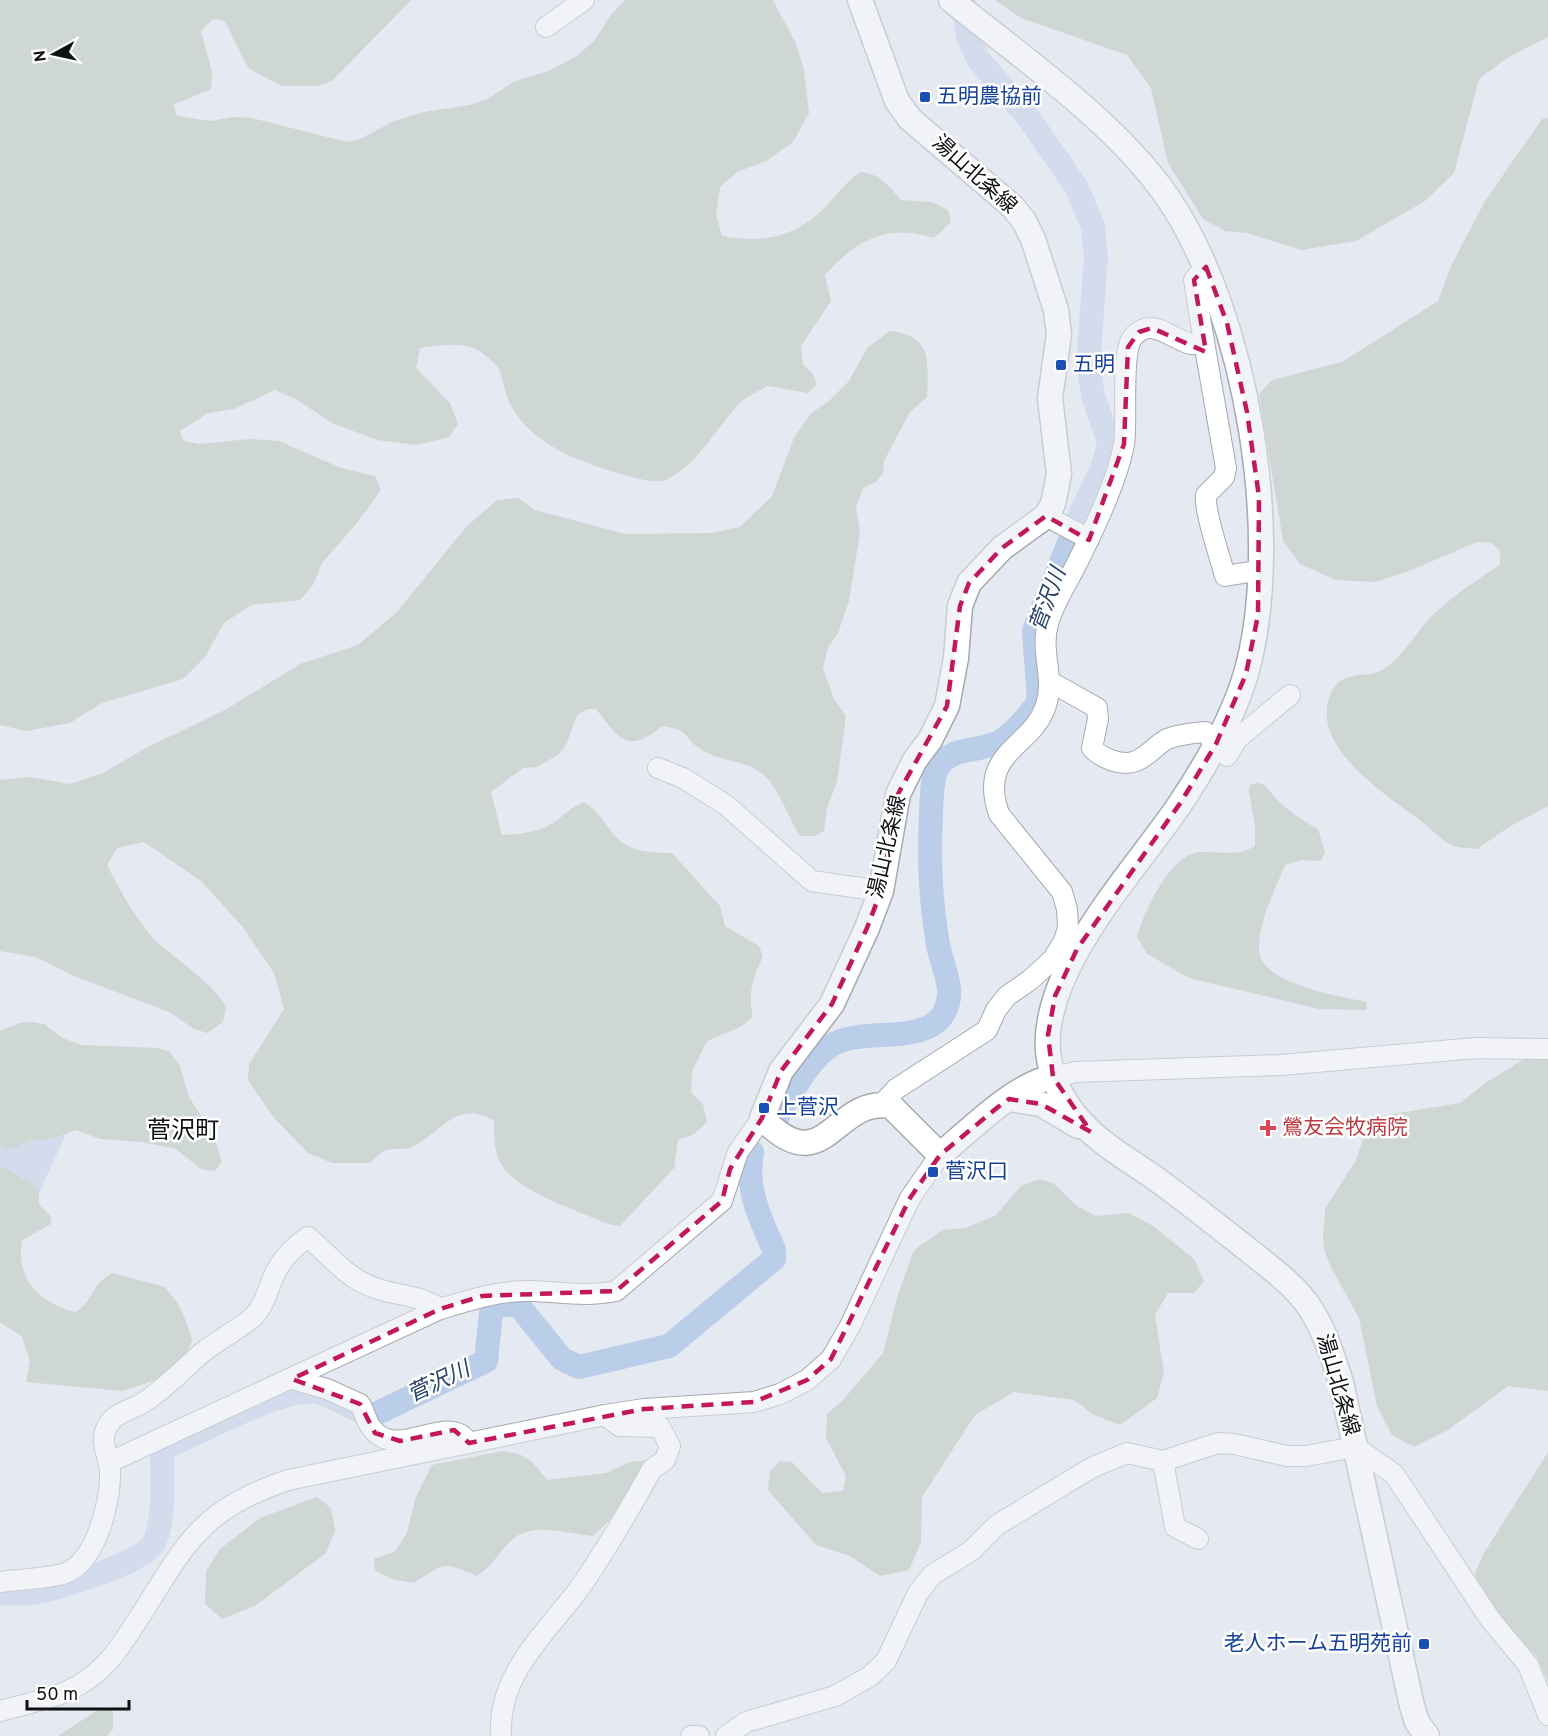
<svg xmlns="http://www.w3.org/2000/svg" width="1548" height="1736" font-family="Overpass,'Noto Sans JP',sans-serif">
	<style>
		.green { fill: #b1c0af }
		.water { fill: #bacde9 }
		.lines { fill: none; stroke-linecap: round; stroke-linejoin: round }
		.river { stroke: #bacde9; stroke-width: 24 }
		.minor-casing { stroke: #a5a9b0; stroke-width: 22 }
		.major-casing { stroke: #a5a9b0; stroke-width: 27 }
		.minor { stroke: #fff; stroke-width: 20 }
		.major { stroke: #fff; stroke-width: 24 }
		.marked { fill: none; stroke: #c2185b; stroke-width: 4.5; stroke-dasharray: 12 8; stroke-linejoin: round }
		.transit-dot { fill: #1a4fb4; stroke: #fff; stroke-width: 2 }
		.health-dot { fill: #e0444e; stroke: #fff; stroke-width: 2 }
		.labels { text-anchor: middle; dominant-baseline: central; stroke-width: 5; stroke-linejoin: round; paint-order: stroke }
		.transit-label { font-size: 21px; fill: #164399; stroke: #fff; text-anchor: start }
		.street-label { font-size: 21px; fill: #0e1012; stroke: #fff }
		.health-label { font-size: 21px; fill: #be3a42; stroke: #fff; text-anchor: start }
		.water-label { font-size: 22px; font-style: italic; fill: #294369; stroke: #fff }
		.quarter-label { font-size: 24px; fill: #0e1012; stroke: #fff }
	</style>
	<rect width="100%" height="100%" fill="#e5e9f1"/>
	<g class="green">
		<path d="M 0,0 L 411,0 L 333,80 L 319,86 L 282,86 L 248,68 L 225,21 L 213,19 L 201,31 L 212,72 L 211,89 L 173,105 L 177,116 L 211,121 L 233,117 L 252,118 L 347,142 L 358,140 L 394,121 L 424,112 L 470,105 L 489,98 L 515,81 L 548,71 L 577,56 L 595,40 L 610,16 L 625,0 L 773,0 L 796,44 L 804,70 L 809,113 L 793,142 L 766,161 L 737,172 L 720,187 L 716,214 L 722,236 C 751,242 781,240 806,223 C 827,210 840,186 860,172 C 880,174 888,185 901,200 L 932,202 L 948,210 L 951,222 L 934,238 C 887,223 856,240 825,275 L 831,301 L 801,346 L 803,364 L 812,373 L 817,384 L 808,393 L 767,386 C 759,391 747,396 740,403 C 716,428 700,462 668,479 C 655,485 632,477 618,473 C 577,461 527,443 508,399 C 499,376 507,371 482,353 C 466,341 439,345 420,348 L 416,368 L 450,403 L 458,424 L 449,437 L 417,445 L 377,440 L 332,423 L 296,399 L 275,390 L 234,409 L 208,413 L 180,431 L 183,441 L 201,444 L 249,439 L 279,441 L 341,468 L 375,476 L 381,490 L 357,523 L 322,563 L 313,585 L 300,600 L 251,605 L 224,623 L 205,657 L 183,679 L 102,703 L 70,723 L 26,731 L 0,725 Z"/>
		<polygon points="995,0 1548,0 1548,37 1507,58 1479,79 1454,173 1425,201 1356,241 1301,250 1247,233 1225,231 1203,219 1168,163 1151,88 1127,55 1021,18"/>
		<path d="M 1548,118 L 1548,806 L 1509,827 L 1477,849 C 1470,848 1461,848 1454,846 C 1443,842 1431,829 1421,821 C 1388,796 1312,749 1329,698 C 1339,667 1365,680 1382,670 C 1402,658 1413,637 1428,620 C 1449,598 1475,581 1500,565 L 1500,551 L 1492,543 L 1477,542 L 1409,571 L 1375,582 L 1336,580 L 1300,564 L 1283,541 L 1259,394 L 1272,380 L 1342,362 L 1438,301 L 1451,266 L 1485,201 L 1542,119 Z"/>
		<path d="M 890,331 C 933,336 928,362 927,397 L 910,412 L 884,461 L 883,473 L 876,482 L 863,488 L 856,507 L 860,533 L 849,601 L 838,633 L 828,648 L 823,668 L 834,699 L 846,716 L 837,782 L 827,808 L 824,831 L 815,836 L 800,836 C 788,817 776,780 757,770 C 740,760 721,761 704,751 C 682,739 694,731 662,726 C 627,755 619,738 596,709 L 587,709 L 577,715 L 567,743 L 559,754 L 537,767 L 523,768 L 491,792 L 502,835 C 520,834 537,833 553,823 C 564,816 570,807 584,802 C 599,811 604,823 615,836 C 630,852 651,853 672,853 L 720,906 L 725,926 L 759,946 L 763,957 C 752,978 748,994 753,1017 L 740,1027 L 707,1041 L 692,1071 L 691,1092 L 703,1104 L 707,1122 L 694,1134 L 678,1140 L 674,1168 L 620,1226 L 608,1224 C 577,1210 516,1192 500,1162 C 494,1150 494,1134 494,1121 C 457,1098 442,1133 412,1147 C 404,1151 392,1147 384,1151 C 379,1153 374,1160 369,1163 L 332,1163 L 308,1153 L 274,1118 L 248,1080 L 249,1064 L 284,1009 L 274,973 L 242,926 L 201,881 L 144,842 L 117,848 L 107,865 C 120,891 135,918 155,940 C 178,962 211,980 226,1007 L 223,1022 L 207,1033 L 194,1029 L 171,1013 L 72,975 L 36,957 L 0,951 L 0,780 L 29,777 L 70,784 L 103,773 L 146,748 L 225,710 L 300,664 L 358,645 L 397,612 L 466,527 L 497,500 L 519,498 L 535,510 L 625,534 L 711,533 L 740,527 L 772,496 L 794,438 L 810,414 L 829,401 L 849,381 L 867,348 Z"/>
		<path d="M 1258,783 L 1265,785 C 1280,806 1296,817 1318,829 L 1325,852 L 1321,861 L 1302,860 L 1285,865 C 1275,890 1259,920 1259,948 C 1258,984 1339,996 1366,1002 L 1367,1010 L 1319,1009 L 1189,978 L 1147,954 L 1137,937 C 1144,912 1170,853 1201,852 C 1220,851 1238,857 1255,846 L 1255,827 L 1249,791 L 1250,785 Z"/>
		<polygon points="32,1022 44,1024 63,1038 81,1045 158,1048 170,1052 180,1066 189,1097 213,1134 222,1162 215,1171 201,1169 176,1149 141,1142 100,1139 76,1130 49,1140 29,1141 18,1149 5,1149 0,1145 0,1031 19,1023"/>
		<polygon points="1548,1054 1548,1391 1508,1386 1448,1430 1414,1447 1392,1435 1377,1406 1359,1318 1332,1269 1325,1253 1323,1239 1325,1209 1356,1160 1363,1139 1381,1116 1460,1103 1487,1082 1527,1057"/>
		<path d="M 0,1165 L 32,1183 L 39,1193 L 39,1205 L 50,1215 L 51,1224 L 22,1240 C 15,1278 39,1303 75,1312 C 95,1301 88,1287 112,1273 L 165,1287 L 178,1304 L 186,1321 L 192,1340 L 187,1356 L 165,1377 L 122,1391 L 26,1382 L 30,1361 L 22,1337 L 0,1322 Z"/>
		<polygon points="1040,1179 1054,1184 1077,1206 1096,1216 1129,1213 1153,1226 1194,1259 1204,1281 1194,1293 1168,1293 1155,1315 1164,1373 1157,1398 1120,1425 1094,1415 1074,1400 1014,1392 975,1415 922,1497 921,1542 909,1570 880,1576 850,1556 816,1545 768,1490 770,1471 780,1461 792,1462 822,1493 843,1491 846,1476 826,1438 827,1414 843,1400 883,1353 898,1294 914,1250 943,1230 966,1228 996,1215 1021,1186"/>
		<path d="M 503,1451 C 528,1454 532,1461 547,1480 L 606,1473 L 630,1462 L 649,1460 L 655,1484 L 652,1494 L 615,1515 L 593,1536 C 567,1534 533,1521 512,1540 C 498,1552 493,1567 476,1576 C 441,1560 445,1564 414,1583 L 392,1579 L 375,1570 L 374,1559 L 396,1551 L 407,1532 L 416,1497 L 432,1465 Z"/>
		<polygon points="1548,1452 1548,1682 1537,1657 1511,1630 1479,1589 1475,1573 1484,1553"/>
		<polygon points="317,1497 331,1508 335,1531 326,1553 255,1606 222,1619 205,1604 206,1571 220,1549 260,1518"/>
		<polygon points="102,1707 113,1711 113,1729 107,1736 58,1736"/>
	</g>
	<path class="water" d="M 66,1134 L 39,1193 L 32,1183 L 0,1165 L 0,1145 C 13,1155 19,1143 32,1141 C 44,1139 54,1139 66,1134 Z"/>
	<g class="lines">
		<g class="river">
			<path d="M 777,1117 C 792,1094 808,1059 832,1045 C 863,1026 927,1047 945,1011 C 956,989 942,967 938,945 C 930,896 929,863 931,814 C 932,799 931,782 937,769 C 949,745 981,753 1001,741 C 1016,732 1029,715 1039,701 L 1034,631 L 1081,512 L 1103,467 L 1109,442 L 1094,399 L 1088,366 L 1096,257 L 1093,227 L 1077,188 L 1028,117 L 978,59 L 968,35 L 963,0"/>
			<path d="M 0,1594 C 11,1592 21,1595 32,1593 C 54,1590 146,1562 154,1543 C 165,1518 162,1484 162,1457 L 164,1450 L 170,1445 C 202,1432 285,1386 316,1392 C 337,1396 351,1410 371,1416 L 486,1361 L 491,1313 L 499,1304 L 519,1306 L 562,1359 L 579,1367 L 669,1346 L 774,1259 L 774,1250 C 760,1217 745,1189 752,1152"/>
		</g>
		<defs>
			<g id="minor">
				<polyline points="546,27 584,0"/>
				<path d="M 1204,342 L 1226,468 L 1224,477 L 1206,495 C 1204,511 1220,557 1225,576 L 1262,570"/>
				<polyline points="1046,516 1089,539"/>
				<path d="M 1049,681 L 1097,708 L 1098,719 L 1092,748 C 1101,758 1122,767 1136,761 C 1147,757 1156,745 1167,739 C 1180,734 1192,733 1205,732 L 1227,756 L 1237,739 L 1290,695"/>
				<polyline points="658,768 683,778 726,805 812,881 881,891"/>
				<polyline points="1053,1077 1076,1072 1281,1065 1476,1048 1548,1049"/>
				<path d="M 882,1104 L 896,1089 L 987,1030 L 996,1010 L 1007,996 L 1030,980 L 1053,959 L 1064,941 L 1068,928 L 1067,909 L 1062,892 L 999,814 C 977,751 1033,748 1046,705 C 1055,678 1040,651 1048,624 C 1053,605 1064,588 1073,571 C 1091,536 1117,483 1124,444 C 1128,421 1120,352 1133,337 C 1152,315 1172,340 1191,344 C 1194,345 1200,343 1204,342 L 1194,280 L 1206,267"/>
				<path d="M 292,1379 L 327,1389 L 360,1404 C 366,1414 366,1424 375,1432 C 402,1459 448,1411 469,1443"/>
				<polyline points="1163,1461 1175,1527 1198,1539"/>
				<path d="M 110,1462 L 440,1309 C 470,1300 500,1290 532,1291 C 560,1292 587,1297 616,1291 L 722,1201 L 738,1152 L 762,1118"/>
				<path d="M 0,1582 C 21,1579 44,1579 63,1574 C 96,1564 111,1501 110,1471 C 109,1455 99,1443 107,1427 C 115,1411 131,1411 144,1402 C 166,1388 183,1369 203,1352 C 219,1340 237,1330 252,1318 C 264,1307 267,1292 273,1278 C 280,1260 292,1248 308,1237 C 327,1253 346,1277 370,1286 C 392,1296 421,1294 440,1309"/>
				<path d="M 0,1711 C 33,1702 71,1696 97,1672 C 115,1657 126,1637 139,1618 C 186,1544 199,1510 288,1480 L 605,1415 L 644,1409 L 754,1402 L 780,1394 L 807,1380 L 831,1359 L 850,1326 L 910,1198 L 940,1155"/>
				<path d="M 501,1736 C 497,1668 555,1627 588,1576 C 611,1541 632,1505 652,1469 L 665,1460 L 670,1446 L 660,1427 L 619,1426 L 605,1415"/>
				<polyline points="691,1736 699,1736"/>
				<polyline points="726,1736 746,1722 835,1696 869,1677 886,1661 918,1593 932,1575 971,1551 997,1525 1093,1467 1127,1453 1163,1461 1218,1443 1234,1444 1287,1456 1306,1456 1355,1447 1394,1474 1490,1619 1528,1665 1548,1715"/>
			</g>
			<g id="major">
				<path d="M 860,0 L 897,101 L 910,119 L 1013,207 L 1024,221 L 1033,239 L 1056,310 L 1059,334 L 1050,398 L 1059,474 L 1053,504 L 1046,516 L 1002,548 L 969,583 L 960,606 L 956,658 L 947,706 L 930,740 L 915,760 L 898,794 L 881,891 L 867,928 L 832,1004 L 781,1071 L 762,1118 C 826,1184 833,1096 891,1106 L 940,1155 C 970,1130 1015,1084 1053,1077"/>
				<path d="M 951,0 C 1021,57 1117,123 1168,198 C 1247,314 1285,542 1245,677 C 1231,722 1206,765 1180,804 C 1135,871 1041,968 1048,1052 C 1051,1083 1068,1111 1091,1132 C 1109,1149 1132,1162 1152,1176 C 1187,1201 1219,1227 1252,1253 C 1272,1269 1293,1284 1308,1305 C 1324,1328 1332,1355 1341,1382 L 1412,1706 L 1417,1722 L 1427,1736"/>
				<polyline points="1009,1099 1041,1104 1078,1126"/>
			</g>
		</defs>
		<use href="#minor" class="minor-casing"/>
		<use href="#major" class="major-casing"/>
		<use href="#minor" class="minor"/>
		<use href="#major" class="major"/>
	</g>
	<path d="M0 0H1548V1736H0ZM 1206,267 L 1227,323 L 1247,412 L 1259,497 L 1258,615 L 1246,674 L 1216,744 L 1181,802 L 1077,949 L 1055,996 L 1048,1035 L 1053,1077 L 1091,1132 L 1041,1104 L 1009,1099 L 998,1107 L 940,1155 L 910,1198 L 831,1359 L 807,1380 L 754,1402 L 644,1409 L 469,1443 L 454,1430 L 400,1441 L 375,1433 L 360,1404 L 292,1379 L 440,1309 L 482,1296 L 616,1291 L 722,1201 L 730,1169 L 762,1118 L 781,1071 L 832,1004 L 867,928 L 881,891 L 898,794 L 947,706 L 960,606 L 969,583 L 1002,548 L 1046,516 L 1089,540 L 1124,444 L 1128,347 L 1139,332 L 1152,328 L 1206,352 L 1194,280 Z" fill="#e5e9f1" fill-opacity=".55" fill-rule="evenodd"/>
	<path class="marked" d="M 1206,267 L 1227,323 L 1247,412 L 1259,497 L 1258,615 L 1246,674 L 1216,744 L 1181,802 L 1077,949 L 1055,996 L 1048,1035 L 1053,1077 L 1091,1132 L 1041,1104 L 1009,1099 L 998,1107 L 940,1155 L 910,1198 L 831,1359 L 807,1380 L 754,1402 L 644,1409 L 469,1443 L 454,1430 L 400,1441 L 375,1433 L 360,1404 L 292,1379 L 440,1309 L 482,1296 L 616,1291 L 722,1201 L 730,1169 L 762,1118 L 781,1071 L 832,1004 L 867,928 L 881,891 L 898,794 L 947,706 L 960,606 L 969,583 L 1002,548 L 1046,516 L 1089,540 L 1124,444 L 1128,347 L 1139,332 L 1152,328 L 1206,352 L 1194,280 Z"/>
	<g class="transit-dot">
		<rect x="919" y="91" width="12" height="12" rx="3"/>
		<rect x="1055" y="359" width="12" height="12" rx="3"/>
		<rect x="758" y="1102" width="12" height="12" rx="3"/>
		<rect x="927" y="1166" width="12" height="12" rx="3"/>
		<rect x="1418" y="1638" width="12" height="12" rx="3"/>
	</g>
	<path class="health-dot" d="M1265 1119h6v6h6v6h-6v6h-6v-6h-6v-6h6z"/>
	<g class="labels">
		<g class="transit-label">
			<text x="937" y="97">五明農協前</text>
			<text x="1073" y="365">五明</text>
			<text x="776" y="1108">上菅沢</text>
			<text x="945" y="1172">菅沢口</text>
			<text x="1412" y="1644" text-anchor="end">老人ホーム五明苑前</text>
		</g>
		<g class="street-label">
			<text transform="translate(974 175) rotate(42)">湯山北条線</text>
			<text transform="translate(888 847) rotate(-77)">湯山北条線</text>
			<text transform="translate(1337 1385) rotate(74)">湯山北条線</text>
		</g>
		<g class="health-label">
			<text x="1282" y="1128">鶯友会牧病院</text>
		</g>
		<g class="water-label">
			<text transform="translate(1049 600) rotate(-70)">菅沢川</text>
			<text transform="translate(439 1383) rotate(-25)">菅沢川</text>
		</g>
		<g class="quarter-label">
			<text x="183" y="1132">菅沢町</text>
		</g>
	</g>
	<g transform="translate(54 54) rotate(262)" stroke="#ffffff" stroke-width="4.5" paint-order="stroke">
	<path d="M0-4.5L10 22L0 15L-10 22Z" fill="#0e1012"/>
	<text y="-9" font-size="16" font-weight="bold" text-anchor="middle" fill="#0e1012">N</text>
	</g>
	<path d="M27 1700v9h102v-9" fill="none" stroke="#0e1012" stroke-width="3"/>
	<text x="36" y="1700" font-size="18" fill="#0e1012" stroke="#ffffff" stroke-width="4.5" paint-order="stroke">50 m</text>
</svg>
